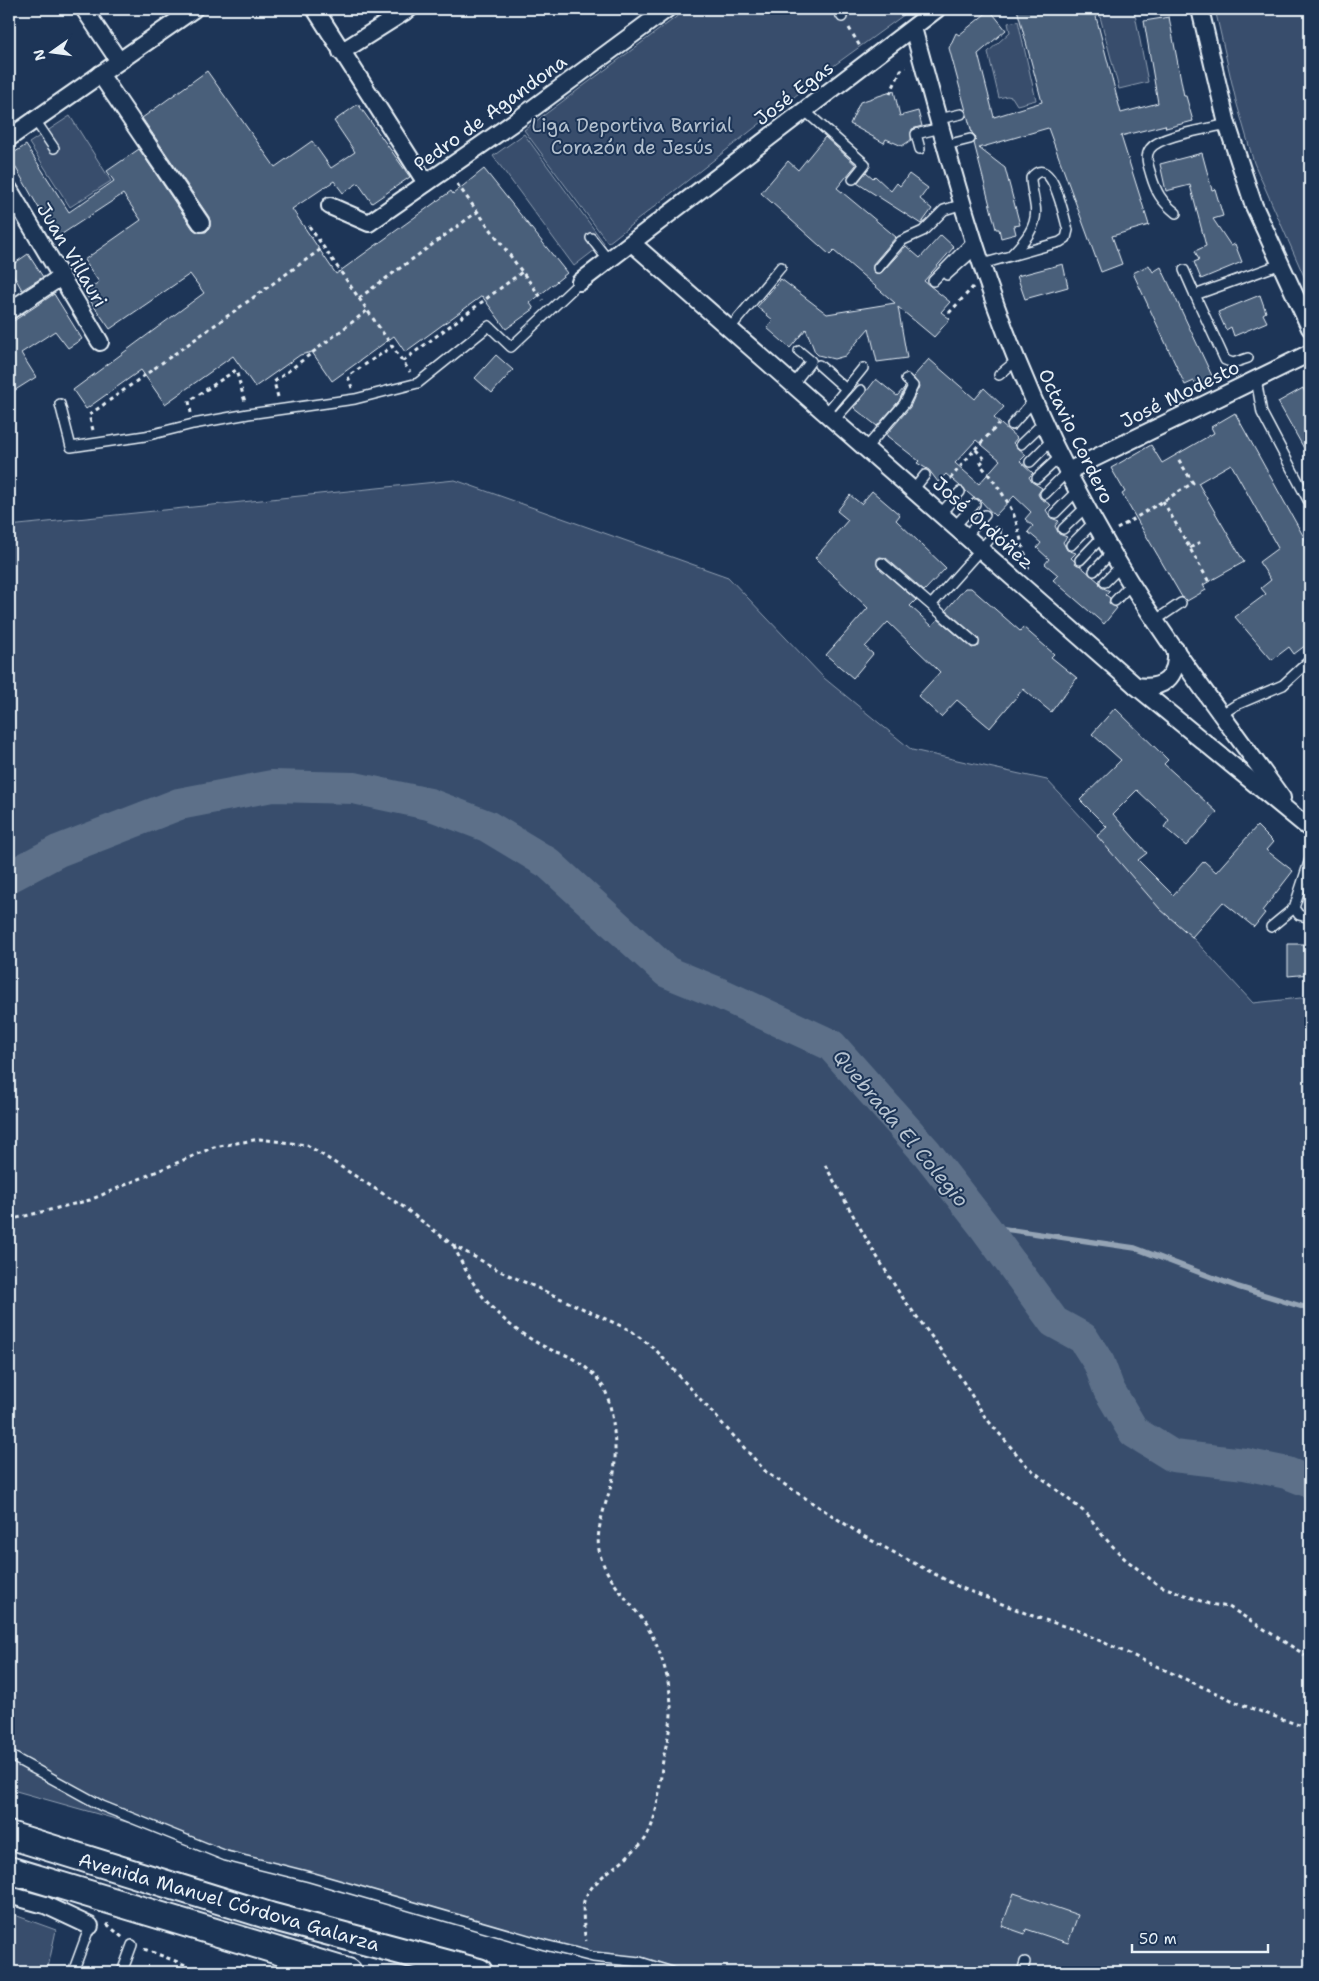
<svg xmlns="http://www.w3.org/2000/svg" width="1319" height="1981" font-family="'Shantell Sans',sans-serif">
	<style>
		.green { fill: #374d6c; stroke: #909fb2 }
		.lines { fill: none; stroke-linecap: round; stroke-linejoin: round }
		.stream { stroke: #95a4b5; stroke-width: 5.5 }
		.river { stroke: #5d7089; stroke-width: 32 }
		.building { fill: #495e7a; stroke: #e8f1f8; fill-rule: evenodd }
		.lane-casing { stroke: #e8f1f8; stroke-width: 12 }
		.street-casing { stroke: #e8f1f8; stroke-width: 20 }
		.primary-casing { stroke: #e8f1f8; stroke-width: 30 }
		.path { stroke: #e8f1f8; stroke-width: 3; stroke-dasharray: 4 4; stroke-linecap: butt }
		.lane { stroke: #1d3557; stroke-width: 9 }
		.street { stroke: #1d3557; stroke-width: 16 }
		.primary { stroke: #1d3557; stroke-width: 26 }
		.labels { text-anchor: middle; dominant-baseline: central; stroke-width: 4; stroke-linejoin: round; paint-order: stroke }
		.street-label { font-size: 19px; fill: #e8f1f8; stroke: #1d3557 }
		.park-label { font-size: 19px; fill: #b3c0ce; stroke: #1d3557 }
		.water-label { font-size: 20px; font-style: italic; fill: #b7c4d1; stroke: #1d3557 }
	</style>
	<rect width="100%" height="100%" fill="#1d3557"/>
	<filter id="ink" filterUnits="userSpaceOnUse"><feTurbulence type="fractalNoise" baseFrequency=".02" numOctaves="2"/><feDisplacementMap in="SourceGraphic" scale="10" xChannelSelector="R" yChannelSelector="G"/><feConvolveMatrix kernelMatrix="1 2 1 2 8 2 1 2 1" color-interpolation-filters="sRGB"/></filter>
	<g filter="url(#ink)">
		<g class="green">
			<polygon points="687,9 912,9 836,64 608,243 524,130"/>
			<polygon points="1098,9 1134,9 1148,82 1119,89"/>
			<polygon points="1215,9 1310,9 1310,290 1254,163 1236,101"/>
			<polygon points="1018,21 1036,100 1017,105 1012,97 1007,96 999,98 988,52 1010,32 1008,23"/>
			<polygon points="70,116 111,181 70,207 29,143"/>
			<polygon points="524,134 604,243 574,266 493,156"/>
			<polygon points="455,480 728,577 824,678 912,750 1047,780 1253,1003 1310,997 1310,1972 659,1972 9,1789 9,526"/>
			<polygon points="9,1913 56,1930 47,1972 9,1972"/>
		</g>
		<g class="lines">
			<polyline class="stream" points="984,1226 1135,1248 1238,1287 1310,1309"/>
			<polyline class="river" points="9,877 58,851 179,804 272,786 354,788 429,804 487,826 548,863 667,972 721,994 831,1045 927,1153 984,1226 1054,1322 1083,1338 1099,1363 1109,1390 1134,1432 1173,1456 1245,1464 1287,1473 1310,1482"/>
		</g>
		<g class="building">
			<polygon points="1017,9 1094,9 1121,113 1158,103 1144,21 1169,17 1184,96 1186,96 1193,121 1166,128 1165,125 1121,136 1149,225 1112,236 1122,264 1101,272 1048,128 979,148 1005,168 1020,225 1014,226 1016,234 1001,238 999,229 996,229 974,143 976,137 972,133 949,48 956,33 959,35 990,10 1006,30 978,54 994,117 1042,102"/>
			<polygon points="207,71 275,167 312,141 331,168 355,152 334,121 358,104 410,177 372,203 358,183 343,193 334,181 292,209 336,274 451,191 453,194 484,169 567,273 530,303 534,309 506,329 482,296 405,352 394,336 332,381 312,352 300,355 255,387 233,356 165,404 141,370 86,409 73,390 204,293 190,274 110,329 84,292 99,282 84,260 141,220 123,194 56,238 9,156 26,145 69,212 114,181 107,171 139,149 193,229 197,232 206,232 210,227 209,217 142,118"/>
			<polygon points="894,91 900,116 918,111 922,126 912,129 911,140 902,146 886,139 884,143 850,124 860,102"/>
			<polygon points="825,137 856,165 837,188 896,237 873,264 874,272 877,274 882,272 906,246 920,258 941,235 954,247 924,281 950,302 941,312 950,319 934,337 898,307 907,358 877,362 869,328 845,356 834,359 818,355 815,352 806,329 790,348 767,328 773,320 757,307 781,279 827,314 895,303 834,251 830,255 761,193 788,161 798,170"/>
			<polygon points="1202,153 1212,190 1215,189 1223,216 1213,219 1231,246 1235,244 1242,262 1201,279 1194,262 1199,260 1195,251 1206,246 1190,185 1166,191 1160,164"/>
			<polygon points="866,172 873,178 875,176 891,191 897,183 900,186 909,174 928,188 920,199 932,209 921,224 857,183"/>
			<polygon points="28,254 43,277 22,290 9,267"/>
			<polygon points="1063,264 1068,287 1025,299 1017,276"/>
			<polygon points="1149,265 1153,272 1161,267 1213,378 1196,386 1194,381 1185,385 1133,273"/>
			<polygon points="54,294 82,339 68,348 55,331 21,353 36,377 9,394 9,324"/>
			<polygon points="1260,295 1266,312 1263,314 1267,322 1234,336 1231,327 1226,330 1218,312"/>
			<polygon points="496,355 513,370 492,393 475,378"/>
			<path d="M 929,359 L 975,399 L 984,388 L 1004,407 L 994,418 L 1017,438 L 1013,443 L 1026,455 L 1020,461 L 1033,473 L 1029,477 L 1032,482 L 1042,488 L 1038,494 L 1040,498 L 1051,505 L 1046,510 L 1051,518 L 1059,521 L 1055,526 L 1059,534 L 1067,537 L 1063,542 L 1067,550 L 1076,553 L 1071,558 L 1099,582 L 1101,587 L 1110,591 L 1106,595 L 1110,598 L 1109,603 L 1117,608 L 1104,624 L 1053,580 L 1058,575 L 1045,564 L 1049,559 L 1037,548 L 1041,543 L 1028,532 L 1033,526 L 1025,519 L 1031,512 L 1014,496 L 995,516 L 979,499 L 974,498 L 946,474 L 938,482 L 929,470 L 917,463 L 919,461 L 887,436 L 887,434 L 910,407 L 919,386 L 913,377 ZM 976,440 L 1000,460 L 979,484 L 955,463 Z"/>
			<polygon points="876,379 897,396 905,387 899,401 877,426 854,408"/>
			<polygon points="1303,388 1310,402 1310,459 1278,402"/>
			<polygon points="1235,413 1310,548 1310,642 1294,654 1289,647 1272,660 1235,617 1266,594 1261,588 1271,580 1259,562 1278,548 1231,464 1198,483 1244,562 1203,585 1206,590 1187,601 1182,597 1122,494 1125,492 1111,468 1151,445 1162,463 1214,433 1211,427"/>
			<polygon points="872,491 900,515 896,520 946,568 924,591 886,558 880,557 877,559 878,567 916,600 910,606 932,626 938,619 972,648 979,646 978,638 946,610 965,588 971,588 1020,631 1023,627 1054,654 1051,657 1077,678 1051,712 1023,689 990,728 957,700 941,717 918,696 940,672 888,622 865,647 873,654 853,678 826,655 868,608 815,558 848,520 837,511 850,495 861,504"/>
			<polygon points="1115,708 1168,760 1164,764 1217,812 1186,846 1164,827 1169,820 1137,790 1113,814 1147,853 1138,860 1173,895 1204,861 1216,872 1257,826 1273,842 1266,850 1293,871 1262,911 1265,913 1254,927 1223,902 1192,937 1160,909 1097,836 1107,827 1080,800 1121,760 1092,734"/>
			<polygon points="1288,944 1310,944 1310,974 1288,976"/>
			<polygon points="1014,1893 1078,1915 1068,1943 1026,1929 1025,1934 1002,1926"/>
		</g>
		<g class="lines">
			<defs>
				<g id="lane">
					<polyline points="837,9 842,17"/>
					<polyline points="805,111 865,164 853,179"/>
					<polyline points="939,119 961,114"/>
					<polyline points="35,120 54,148"/>
					<polyline points="946,145 970,139"/>
					<polyline points="920,149 916,134 941,128"/>
					<path d="M 1176,213 C 1161,201 1156,192 1151,175 C 1149,167 1144,157 1150,149 C 1160,135 1209,129 1227,124"/>
					<polyline points="591,238 609,261"/>
					<path d="M 982,264 L 1060,242 L 1066,238 L 1068,230 C 1064,218 1052,151 1031,178 C 1031,187 1034,196 1035,205 C 1039,226 1024,242 1010,256"/>
					<polyline points="878,268 901,241 923,231 944,210 963,204"/>
					<polyline points="1184,270 1195,295"/>
					<polyline points="947,275 976,249"/>
					<polyline points="933,281 973,240"/>
					<polyline points="730,328 781,267"/>
					<polyline points="1248,358 1233,363 1225,360 1195,295 1281,264"/>
					<polyline points="819,365 846,389 827,412"/>
					<polyline points="999,375 1017,360"/>
					<polyline points="1256,379 1262,413 1308,500"/>
					<polyline points="794,383 811,361 799,351"/>
					<polyline points="846,389 863,368"/>
					<polyline points="60,404 71,447 145,436 193,424 248,414 355,399 418,383 489,326 511,347 580,282"/>
					<polyline points="835,419 861,390"/>
					<polyline points="1012,425 1035,399"/>
					<polyline points="1021,444 1045,421"/>
					<polyline points="867,447 904,404 913,386 906,379"/>
					<polyline points="1030,462 1053,439"/>
					<polyline points="1037,478 1061,456"/>
					<polyline points="914,489 925,475"/>
					<polyline points="1045,494 1068,471"/>
					<polyline points="941,513 960,492"/>
					<polyline points="1055,513 1078,490"/>
					<polyline points="955,526 975,504"/>
					<polyline points="1063,529 1087,506"/>
					<polyline points="966,536 985,515"/>
					<polyline points="1071,545 1095,521"/>
					<polyline points="1080,560 1103,536"/>
					<polyline points="882,563 974,642"/>
					<polyline points="1094,571 1112,552"/>
					<polyline points="1105,582 1121,566"/>
					<polyline points="1115,601 1131,584"/>
					<polyline points="932,604 996,532"/>
					<polyline points="1156,620 1181,603"/>
					<polyline points="1222,714 1236,705 1283,685 1310,660"/>
					<polyline points="1310,859 1294,908 1299,915 1310,918"/>
					<polyline points="1271,927 1294,908"/>
					<polyline points="9,1755 102,1806 226,1856 310,1877 545,1945 593,1957 640,1962 672,1972"/>
					<polyline points="73,1972 90,1926"/>
					<polyline points="122,1972 132,1945"/>
					<polyline points="1022,1972 1025,1962"/>
				</g>
				<g id="street">
					<polyline points="84,9 119,61"/>
					<polyline points="315,9 426,183"/>
					<polyline points="1200,9 1227,124 1254,206 1310,328"/>
					<path d="M 913,28 C 944,139 972,251 1016,358 C 1047,435 1086,512 1130,582 C 1177,657 1231,727 1282,798"/>
					<polyline points="341,52 409,9"/>
					<polyline points="100,74 201,223"/>
					<polyline points="9,138 194,9"/>
					<polyline points="9,189 100,342"/>
					<polyline points="330,206 369,223 517,120 667,9"/>
					<polyline points="632,243 1136,686 1310,829"/>
					<polyline points="580,282 937,9"/>
					<polyline points="9,311 61,277"/>
					<polyline points="1068,471 1310,353"/>
					<path d="M 1136,686 C 1163,690 1178,678 1176,650"/>
					<polyline points="9,1895 45,1905 90,1926"/>
				</g>
				<g id="primary">
					<polyline points="9,1835 270,1916 479,1972"/>
					<polyline points="9,1870 348,1972"/>
				</g>
			</defs>
			<use href="#lane" class="lane-casing"/>
			<use href="#street" class="street-casing"/>
			<use href="#primary" class="primary-casing"/>
			<g class="path">
				<polyline points="849,28 861,48"/>
				<polyline points="890,94 901,70 906,67"/>
				<polyline points="457,184 543,300"/>
				<polyline points="309,226 410,372"/>
				<polyline points="359,298 477,212"/>
				<polyline points="949,313 973,287"/>
				<polyline points="403,361 522,272"/>
				<polyline points="352,388 348,376 393,346"/>
				<polyline points="278,397 274,382 368,310"/>
				<polyline points="191,413 189,401 236,370 245,402"/>
				<polyline points="93,430 89,415 324,247"/>
				<polyline points="975,449 999,424"/>
				<path d="M 945,485 L 975,449 L 985,459 L 980,464 C 993,480 1005,495 1013,513 C 1020,530 1021,549 1030,565 L 1028,569"/>
				<polyline points="1163,501 1209,582"/>
				<polyline points="1117,529 1193,483 1177,457"/>
				<polyline points="1190,548 1200,542"/>
				<polyline points="825,1165 868,1242 900,1294 954,1367 985,1417 1027,1466 1088,1515 1103,1536 1124,1558 1158,1585 1209,1604 1229,1607 1310,1658"/>
				<polyline points="9,1220 90,1200 214,1147 260,1139 307,1145 402,1206 453,1245 500,1271 630,1330 655,1349 767,1473 865,1537 959,1587 1033,1616 1076,1630 1245,1706 1310,1729"/>
				<path d="M 454,1246 C 475,1294 500,1325 549,1349 C 555,1352 562,1353 568,1356 C 580,1362 595,1374 602,1385 C 614,1402 618,1457 613,1478 C 608,1500 595,1527 599,1550 C 604,1578 629,1600 644,1622 C 662,1648 675,1694 670,1724 C 669,1736 665,1748 663,1760 C 659,1786 659,1813 647,1836 C 644,1842 638,1847 633,1851 C 618,1867 592,1879 584,1901 C 582,1907 584,1933 586,1941"/>
				<polyline points="107,1924 123,1938"/>
				<polyline points="144,1949 204,1972"/>
			</g>
			<use href="#lane" class="lane"/>
			<use href="#street" class="street"/>
			<use href="#primary" class="primary"/>
		</g>
	</g>
	<g class="labels">
		<g class="street-label">
			<text transform="translate(794 93) rotate(-37)">José Egas</text>
			<text transform="translate(490 113) rotate(-36)">Pedro de Agandona</text>
			<text transform="translate(72 255) rotate(59)">Juan Villauri</text>
			<text transform="translate(1180 394) rotate(-26)">José Modesto</text>
			<text transform="translate(1076 436) rotate(64)">Octavio Cordero</text>
			<text transform="translate(983 523) rotate(42)">José Ordóñez</text>
			<text transform="translate(229 1902) rotate(16)">Avenida Manuel Córdova Galarza</text>
		</g>
		<g class="park-label">
			<text x="632" y="125">Liga Deportiva Barrial<tspan x="632" dy="22">Corazón de Jesús</tspan></text>
		</g>
		<g class="water-label">
			<text transform="translate(901 1128) rotate(50)">Quebrada El Colegio</text>
		</g>
	</g>
	<rect width="1319" height="1981" fill="none" stroke="#1d3557" stroke-width="30"/>
	<rect x="15" y="15" width="1289" height="1951" fill="none" stroke="#e8f1f8" stroke-width="2" filter="url(#ink)"/>
	<g transform="translate(52 52) rotate(256)" stroke="#1d3557" stroke-width="4" paint-order="stroke">
	<path d="M0-4L9 19L0 12L-9 19Z" fill="#e8f1f8"/>
	<text y="-8" font-size="14" font-weight="bold" text-anchor="middle" fill="#e8f1f8">N</text>
	</g>
	<path d="M1132 1944v8h136v-8" fill="none" stroke="#e8f1f8" stroke-width="2.5"/>
	<text x="1139" y="1944" font-size="15" fill="#e8f1f8" stroke="#1d3557" stroke-width="4" paint-order="stroke">50 m</text>
</svg>
